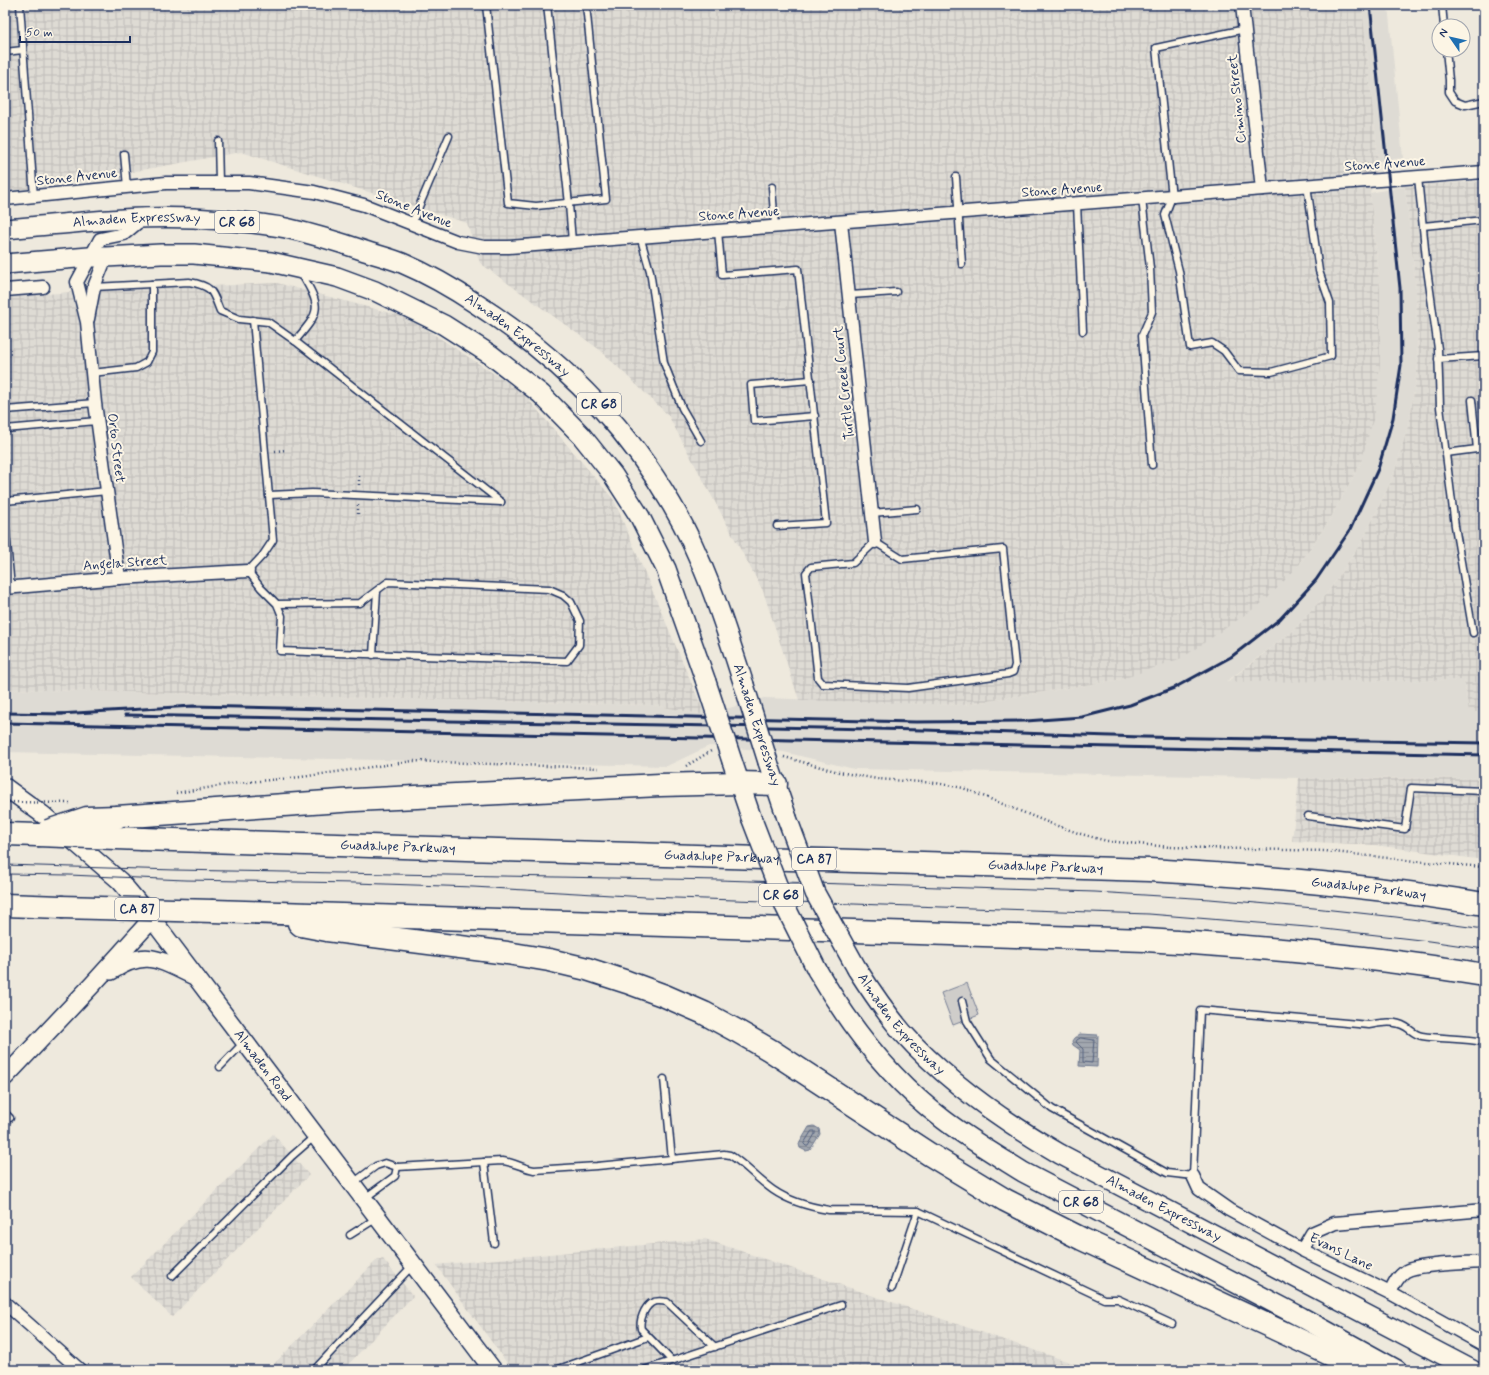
<svg xmlns="http://www.w3.org/2000/svg" width="1489" height="1375" font-family="Mynerve,sans-serif">
	<style>
		.built { fill: #dedbd4 }
		.industrial { fill: url(#industrial-grid) }
		.garden { fill: #cfcdca; stroke: #757e94 }
		.water { fill: url(#water-rules); stroke: #6c778f }
		.lines { fill: none; stroke-linecap: round; stroke-linejoin: round }
		.shore { stroke: #515f7e; stroke-width: 1 }
		.lane-casing { stroke: #1b2f5e; stroke-width: 9 }
		.street-casing { stroke: #1b2f5e; stroke-width: 15 }
		.secondary-casing { stroke: #1b2f5e; stroke-width: 20 }
		.primary-casing { stroke: #1b2f5e; stroke-width: 22 }
		.highway-casing { stroke: #1b2f5e; stroke-width: 25 }
		.path { stroke: #1b2f5e; stroke-width: 2.5; stroke-dasharray: 1 3; stroke-linecap: butt }
		.lane { stroke: #fcf5e5; stroke-width: 6 }
		.street { stroke: #fcf5e5; stroke-width: 12 }
		.secondary { stroke: #fcf5e5; stroke-width: 17 }
		.primary { stroke: #fcf5e5; stroke-width: 19 }
		.highway { stroke: #fcf5e5; stroke-width: 22 }
		.tram { stroke: #1b2f5e; stroke-width: 1 }
		.rail { stroke: #1b2f5e; stroke-width: 3 }
		.primary-bridge-casing { stroke: #1b2f5e; stroke-width: 22; stroke-linecap: butt }
		.highway-bridge-casing { stroke: #1b2f5e; stroke-width: 25; stroke-linecap: butt }
		.path-bridge { stroke: #1b2f5e; stroke-width: 2.5; stroke-dasharray: 1 3; stroke-linecap: butt }
		.primary-bridge { stroke: #fcf5e5; stroke-width: 19 }
		.highway-bridge { stroke: #fcf5e5; stroke-width: 22 }
		.labels { text-anchor: middle; dominant-baseline: central; stroke-width: 4; stroke-linejoin: round; paint-order: stroke }
		.shield { fill: #fcf5e5; stroke: #5e6a86; stroke-width: 1 }
		.shield-label { font-size: 13px; font-weight: bold; fill: #1b2f5e }
		.street-label { font-size: 14px; fill: #1b2f5e; stroke: #fcf5e5 }
	</style>
	<defs>
		<pattern id="industrial-grid" width="8" height="8" patternUnits="userSpaceOnUse"><rect width="8" height="8" fill="#dedbd4"/><path d="M0 4h8M4 0v8" fill="none" stroke="#bebcb8"/></pattern>
		<pattern id="water-rules" width="6" height="5" patternUnits="userSpaceOnUse"><rect width="6" height="5" fill="#a2a7af"/><path d="M0 2.5h6" fill="none" stroke="#838892"/></pattern>
	</defs>
	<rect width="100%" height="100%" fill="#eee9dd"/>
	<filter id="ink" filterUnits="userSpaceOnUse"><feTurbulence type="fractalNoise" baseFrequency=".025" numOctaves="2"/><feDisplacementMap in="SourceGraphic" scale="8" xChannelSelector="R" yChannelSelector="G"/><feConvolveMatrix kernelMatrix="1 2 1 2 8 2 1 2 1" color-interpolation-filters="sRGB"/></filter>
	<g filter="url(#ink)">
		<g class="built">
			<polygon points="1362,5 1388,5 1403,158 1378,161"/>
			<polygon points="1405,186 1416,288 1418,364 1410,419 1394,475 1364,538 1329,591 1292,632 1227,681 1464,680 1469,712 1484,712 1484,779 1299,778 854,769 784,752 709,746 667,766 5,752 5,689 653,705 705,715 764,698 963,705 1122,679 1299,565 1330,519 1361,462 1380,288 1370,193"/>
		</g>
		<g class="industrial">
			<polygon points="5,5 1362,5 1378,161 1370,193 1380,288 1380,363 1375,413 1361,462 1330,519 1299,565 1265,601 1182,658 1122,679 963,705 799,700 763,591 668,415 600,350 480,263 467,223 241,152 81,181 5,192"/>
			<polygon points="1484,181 1484,712 1469,712 1464,680 1227,682 1292,632 1329,591 1364,538 1394,475 1410,419 1418,364 1416,288 1405,186"/>
			<polygon points="277,283 409,318 522,392 614,500 705,715 653,705 5,689 5,297 74,292"/>
			<polygon points="1299,778 1484,779 1484,860 1375,845 1292,841"/>
			<polygon points="273,1134 309,1175 172,1317 131,1277"/>
			<polygon points="705,1239 1093,1370 512,1370 436,1265"/>
			<polygon points="383,1259 413,1296 343,1370 268,1370 376,1261"/>
		</g>
		<polygon class="garden" points="967,983 979,1015 953,1025 941,993"/>
		<g class="water">
			<polygon points="1080,1034 1098,1035 1097,1067 1079,1066 1080,1050 1073,1045 1072,1041 1074,1038"/>
			<polygon points="814,1126 819,1129 820,1134 810,1150 806,1151 800,1148 799,1144 809,1127"/>
		</g>
		<g class="lines">
			<g class="shore">
				<polygon points="1081,1038 1094,1040 1092,1063 1083,1062 1083,1049 1076,1042 1077,1040"/>
				<polygon points="812,1131 815,1131 815,1134 808,1146 806,1146 804,1144"/>
			</g>
			<defs>
				<g id="lane">
					<polyline points="20,5 34,197"/>
					<polyline points="486,5 508,203 536,206 606,199 586,5"/>
					<polyline points="547,5 569,204 572,242"/>
					<polyline points="1442,5 1444,26"/>
					<polyline points="1245,29 1156,48 1172,197 1165,215 1179,271 1190,347 1212,343 1224,351 1239,371 1271,372 1331,356 1330,303 1319,271 1307,185"/>
					<polyline points="1446,50 1449,80 1449,92 1455,101 1465,105 1484,101"/>
					<polyline points="5,52 23,50"/>
					<polyline points="218,141 219,182"/>
					<polyline points="124,154 127,187"/>
					<polyline points="956,177 962,264"/>
					<polyline points="1418,177 1427,269 1438,349 1440,407 1455,526 1473,633"/>
					<polyline points="772,187 775,227"/>
					<polyline points="1142,199 1150,268 1152,312 1142,335 1152,465"/>
					<polyline points="1077,204 1083,331"/>
					<polyline points="412,223 449,136"/>
					<polyline points="1423,226 1484,220"/>
					<polyline points="718,231 722,275 798,269 826,523 777,526"/>
					<polyline points="640,236 650,271 664,363 682,408 701,441"/>
					<path d="M 94,287 L 189,282 C 212,286 212,290 220,311 L 239,319 L 268,322 L 295,341 L 501,502"/>
					<polyline points="850,295 896,292"/>
					<polyline points="253,320 273,540 263,555 248,571 261,588 277,604 282,616 280,651 567,661 579,645 580,621 571,602 563,595 549,589 388,582 360,603 277,604"/>
					<path d="M 295,341 C 321,311 322,308 301,273"/>
					<polyline points="1438,359 1484,356"/>
					<polyline points="92,373 136,368 147,362 152,352 152,284"/>
					<polyline points="811,380 751,385 754,421 815,416"/>
					<polyline points="5,410 95,403"/>
					<polyline points="5,429 97,421"/>
					<polyline points="1446,453 1477,449 1472,400"/>
					<polyline points="269,495 312,493 501,502"/>
					<polyline points="5,501 107,491"/>
					<polyline points="872,513 917,509"/>
					<polyline points="5,521 11,588"/>
					<polygon points="875,542 902,559 1003,549 1015,665 1013,672 1008,674 908,688 823,684 818,678 806,573 811,567 853,563"/>
					<polyline points="373,655 377,591"/>
					<polyline points="1308,816 1405,829 1411,788 1484,791"/>
					<path d="M 962,1001 L 967,1021 L 991,1059 L 1052,1109 L 1167,1173 L 1193,1176 L 1200,1010 L 1369,1025 C 1381,1023 1394,1020 1406,1027 C 1411,1030 1415,1035 1422,1036 C 1442,1039 1463,1038 1484,1042"/>
					<polyline points="220,1067 244,1042"/>
					<polyline points="664,1079 672,1159"/>
					<polyline points="5,1113 10,1118"/>
					<polyline points="484,1162 494,1243"/>
					<path d="M 353,1183 L 376,1166 L 385,1163 L 397,1167 L 502,1161 C 513,1162 523,1168 534,1170 L 597,1166 L 724,1154 L 730,1155 C 746,1165 758,1180 773,1190 C 789,1201 810,1207 829,1210 L 918,1211 L 1087,1291 L 1104,1299 L 1118,1299 L 1172,1324"/>
					<polyline points="365,1198 395,1176 397,1167"/>
					<polyline points="350,1235 377,1218"/>
					<polyline points="172,1276 292,1156 315,1136"/>
					<polyline points="892,1288 918,1211"/>
					<path d="M 672,1361 L 641,1329 C 639,1321 644,1308 651,1303 C 656,1300 662,1301 667,1302 L 715,1347"/>
					<polyline points="314,1370 412,1266"/>
					<polyline points="556,1370 648,1337"/>
					<polyline points="644,1370 841,1305"/>
				</g>
				<g id="street">
					<polyline points="1242,5 1262,189"/>
					<polyline points="5,199 166,183 249,183 314,192 364,205 458,242 484,247 509,247 1484,172"/>
					<polyline points="841,222 875,542"/>
					<polyline points="5,290 43,287"/>
					<polyline points="88,319 94,287 106,257"/>
					<polyline points="119,578 95,403 87,322 77,282 100,239 124,234 142,219"/>
					<polyline points="5,588 119,578 248,571"/>
					<polyline points="1193,1176 1199,1189 1229,1210 1302,1250 1390,1293 1484,1345"/>
					<polyline points="1302,1250 1312,1233 1335,1223 1484,1210"/>
					<path d="M 1390,1293 C 1394,1284 1398,1276 1406,1271 C 1418,1264 1468,1263 1484,1262"/>
					<polyline points="5,1303 80,1370"/>
				</g>
				<g id="secondary">
					<path id="s1" d="M 5,787 L 42,814 L 120,881 L 152,919 L 493,1370"/>
					<path d="M 111,971 C 146,949 158,959 192,975"/>
					<polyline points="5,1077 93,984 152,919"/>
				</g>
				<g id="primary">
					<path id="s2" d="M 5,229 C 67,224 132,215 194,218 C 224,220 256,222 286,228 C 312,234 339,242 365,251 C 377,255 390,258 402,263 C 428,274 454,289 478,305 C 559,357 624,422 672,505 C 705,561 724,623 744,685"/>
					<polyline points="5,264 89,257 106,257 161,254 194,254 271,262 337,277 375,291 444,325 491,355 541,394 581,435 613,475 640,517 666,569 706,682"/>
					<polyline points="732,761 751,817"/>
					<polyline points="768,762 787,818"/>
					<path id="s3" d="M 857,969 C 871,991 886,1013 903,1033 C 948,1083 1003,1121 1060,1154 L 1472,1370"/>
					<path d="M 817,970 C 850,1027 891,1080 944,1120 C 969,1139 996,1155 1023,1172 L 1301,1317 L 1397,1370"/>
				</g>
				<g id="highway">
					<polyline points="117,817 355,800 660,785 739,783 776,784"/>
					<polyline points="5,834 38,835"/>
					<path id="s4" d="M 142,839 L 1149,870 C 1261,876 1373,886 1484,904"/>
					<polyline points="5,905 61,907"/>
					<path d="M 213,911 L 1146,940 C 1259,947 1372,956 1484,975"/>
					<polyline points="299,923 301,925 327,930 507,953 549,960 587,969 627,982 665,996 704,1013 737,1031 770,1050 929,1154 1005,1200 1082,1239 1364,1370"/>
				</g>
			</defs>
			<use href="#lane" class="lane-casing"/>
			<use href="#street" class="street-casing"/>
			<use href="#secondary" class="secondary-casing"/>
			<use href="#primary" class="primary-casing"/>
			<use href="#highway" class="highway-casing"/>
			<g class="path">
				<polyline points="275,451 286,450"/>
				<polyline points="359,485 359,473"/>
				<polyline points="358,505 358,515"/>
				<polyline points="784,757 839,772 877,779 936,783 963,788 1052,824 1081,834 1107,841 1170,847 1325,851 1415,861 1484,867"/>
				<polyline points="686,766 711,751"/>
				<polyline points="176,793 238,783 301,777 413,761 600,768"/>
			</g>
			<use href="#lane" class="lane"/>
			<use href="#street" class="street"/>
			<use href="#secondary" class="secondary"/>
			<use href="#primary" class="primary"/>
			<use href="#highway" class="highway"/>
			<g class="tram">
				<polyline points="5,865 175,870 719,880 1095,892 1210,899 1314,908 1396,917 1484,929"/>
				<polyline points="5,874 69,875 185,880 355,883 473,887 646,897 1149,914 1307,927 1429,941 1484,949"/>
			</g>
			<g class="rail">
				<polyline points="5,713 63,714"/>
				<polyline points="59,714 193,706 916,722 1026,721 1082,717 1130,705 1174,688 1231,657 1280,619 1316,580 1350,530 1378,469 1393,418 1401,365 1400,288 1370,5"/>
				<polyline points="125,715 924,730 1142,737 1484,743"/>
				<polyline points="5,723 1484,755"/>
			</g>
			<defs>
				<g id="primary-bridge">
					<polyline points="706,682 732,761"/>
					<polyline points="744,685 768,762"/>
					<polyline points="751,817 786,908 817,970"/>
					<polyline points="787,818 815,893 857,969"/>
				</g>
				<g id="highway-bridge">
					<polyline points="48,831 87,818 117,817"/>
					<polyline points="38,835 142,839"/>
					<polyline points="61,907 213,911"/>
				</g>
			</defs>
			<use href="#primary-bridge" class="primary-bridge-casing"/>
			<use href="#highway-bridge" class="highway-bridge-casing"/>
			<polyline class="path-bridge" points="5,802 72,803"/>
			<use href="#primary-bridge" class="primary-bridge"/>
			<use href="#highway-bridge" class="highway-bridge"/>
		</g>
	</g>
	<g class="labels">
		<g class="shield">
			<rect x="215" y="211" width="44" height="22" rx="3"/>
			<rect x="577" y="393" width="44" height="22" rx="3"/>
			<rect x="792" y="848" width="44" height="22" rx="3"/>
			<rect x="759" y="884" width="44" height="22" rx="3"/>
			<rect x="115" y="898" width="44" height="22" rx="3"/>
			<rect x="1059" y="1191" width="44" height="22" rx="3"/>
		</g>
		<g class="shield-label">
			<text x="237" y="222">CR G8</text>
			<text x="599" y="404">CR G8</text>
			<text x="814" y="859">CA 87</text>
			<text x="781" y="895">CR G8</text>
			<text x="137" y="909">CA 87</text>
			<text x="1081" y="1202">CR G8</text>
		</g>
		<g class="street-label">
			<text transform="translate(1237 99) rotate(-96)">Cimino Street</text>
			<text transform="translate(1385 164) rotate(-4)">Stone Avenue</text>
			<text transform="translate(77 177) rotate(-6)">Stone Avenue</text>
			<text transform="translate(1062 190) rotate(-4)">Stone Avenue</text>
			<text transform="translate(414 209) rotate(22)">Stone Avenue</text>
			<text transform="translate(739 214) rotate(-4)">Stone Avenue</text>
			<text stroke="none"><textPath href="#s2" startOffset="132">Almaden Expressway</textPath></text>
			<text stroke="none"><textPath href="#s2" startOffset="540">Almaden Expressway</textPath></text>
			<text transform="translate(844 383) rotate(-96)">Turtle Creek Court</text>
			<text transform="translate(116 448) rotate(83)">Orto Street</text>
			<text transform="translate(125 563) rotate(-4)">Angela Street</text>
			<text transform="translate(757 725) rotate(72)">Almaden Expressway</text>
			<text stroke="none"><textPath href="#s4" startOffset="256">Guadalupe Parkway</textPath></text>
			<text stroke="none"><textPath href="#s4" startOffset="580">Guadalupe Parkway</textPath></text>
			<text stroke="none"><textPath href="#s4" startOffset="904">Guadalupe Parkway</textPath></text>
			<text stroke="none"><textPath href="#s4" startOffset="1228">Guadalupe Parkway</textPath></text>
			<text stroke="none"><textPath href="#s3" startOffset="71">Almaden Expressway</textPath></text>
			<text stroke="none"><textPath href="#s1" startOffset="382">Almaden Road</textPath></text>
			<text stroke="none"><textPath href="#s3" startOffset="395">Almaden Expressway</textPath></text>
			<text transform="translate(1341 1252) rotate(26)">Evans Lane</text>
		</g>
	</g>
	<rect width="1489" height="1375" fill="none" stroke="#fcf5e5" stroke-width="20"/>
	<rect x="10" y="10" width="1469" height="1355" fill="none" stroke="#1b2f5e" stroke-width="1.5" filter="url(#ink)"/>
	<g transform="translate(1451 38) rotate(304)"><circle r="19" fill="#fcf5e5" stroke="#a2a6af"/>
	<path d="M0-3L7 15L0 10L-7 15Z" fill="#1f6fb2"/>
	<text y="-6" font-size="11" font-weight="bold" text-anchor="middle" fill="#1b2f5e">N</text>
	</g>
	<path d="M20 36v6h110v-6" fill="none" stroke="#1b2f5e" stroke-width="2"/>
	<text x="26" y="36" font-size="12" fill="#1b2f5e" stroke="#fcf5e5" stroke-width="3" paint-order="stroke">50 m</text>
</svg>
